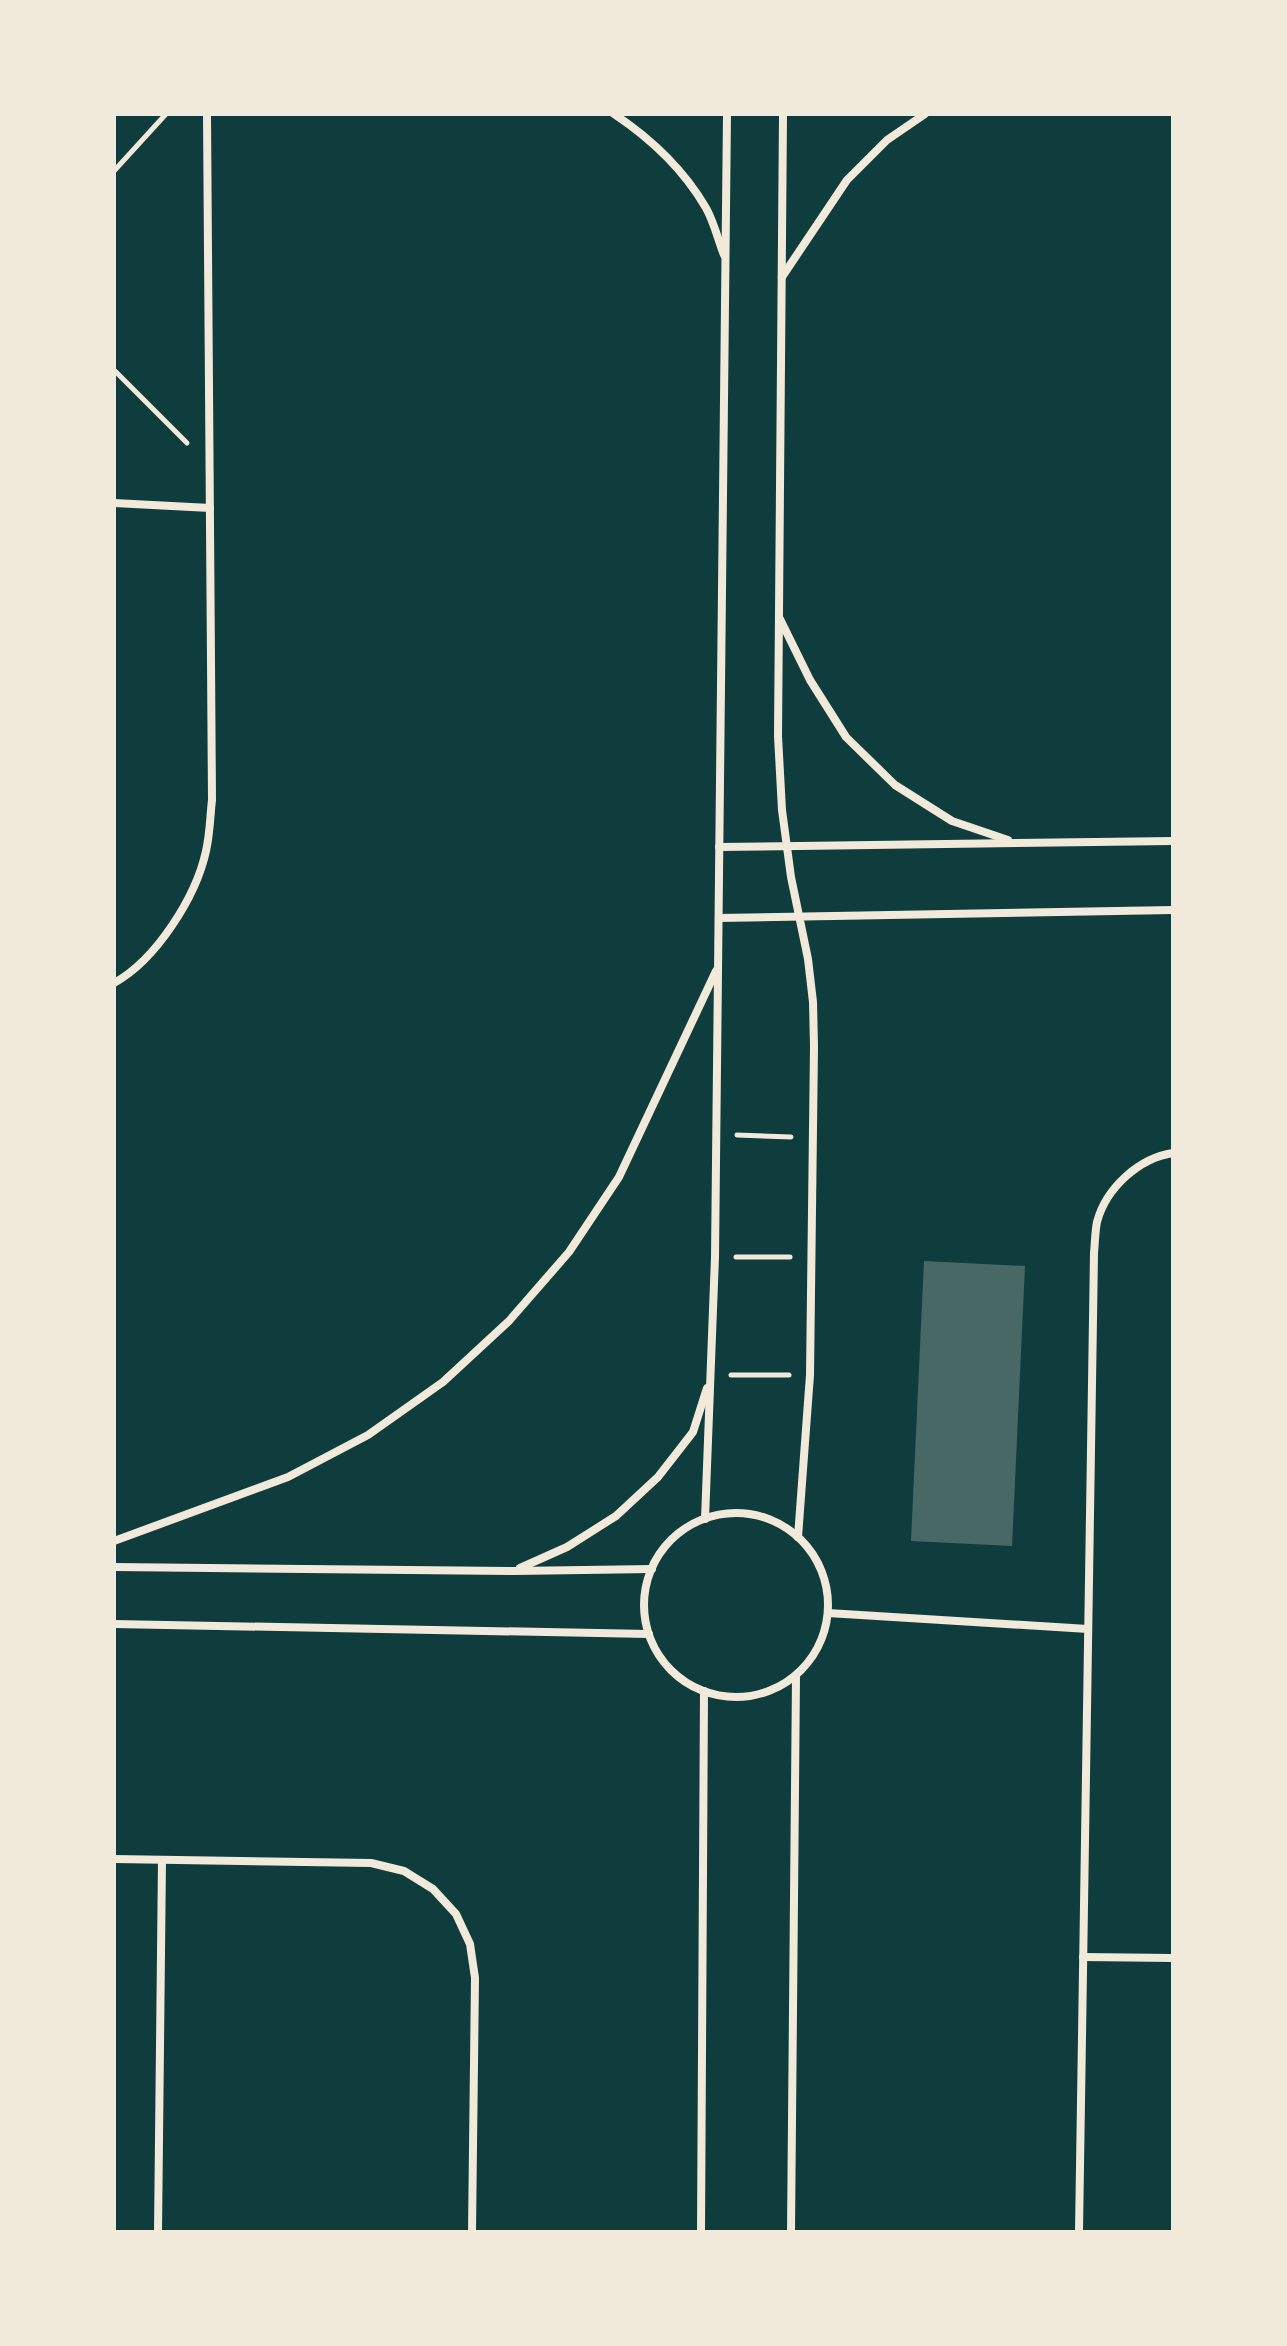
<svg xmlns="http://www.w3.org/2000/svg" width="1287" height="2346" font-family="Spectral,serif">
	<style>
		.building { fill: #486865 }
		.lines { fill: none; stroke-linecap: round; stroke-linejoin: round }
		.path { stroke: #f1e9da; stroke-width: 5 }
		.minor { stroke: #f1e9da; stroke-width: 8 }
	</style>
	<rect width="100%" height="100%" fill="#0f3d3e"/>
	<polygon class="building" points="924,1261 1025,1266 1012,1546 911,1541"/>
	<g class="lines">
		<g class="path">
			<polyline points="114,171 166,114"/>
			<polyline points="114,370 187,443"/>
			<polyline points="737,1135 791,1137"/>
			<polyline points="736,1257 790,1257"/>
			<polyline points="731,1375 789,1375"/>
		</g>
		<g class="minor">
			<path d="M 614,114 C 650,138 684,170 706,208 C 714,222 718,240 724,255"/>
			<polyline points="783,114 778,736 782,810 791,877 808,959 813,1002 814,1046 810,1375 798,1537"/>
			<polyline points="782,277 847,180 887,140 925,114"/>
			<polyline points="114,503 210,508"/>
			<polyline points="780,619 810,680 846,737 895,785 952,821 1008,840"/>
			<polyline points="719,847 1173,841"/>
			<polyline points="719,918 1173,910"/>
			<path d="M 114,983 C 156,960 196,897 206,851 C 210,834 210,817 212,800 L 207,114"/>
			<circle cx="736" cy="1605" r="92"/>
			<polyline points="705,1519 715,1257 727,114"/>
			<polyline points="114,1541 288,1477 368,1435 443,1382 509,1321 569,1252 619,1177 716,971"/>
			<polyline points="114,1567 515,1571 652,1569"/>
			<polyline points="520,1568 567,1547 616,1516 658,1477 693,1432 707,1388"/>
			<polyline points="828,1613 1088,1629"/>
			<polyline points="114,1624 649,1634"/>
			<polyline points="114,1859 371,1863 404,1871 433,1889 456,1914 470,1944 475,1978 472,2232"/>
			<polyline points="1083,1957 1173,1958"/>
			<polyline points="158,2232 162,1860"/>
			<polyline points="701,2232 704,1691"/>
			<polyline points="791,2232 796,1676"/>
			<path d="M 1079,2232 L 1094,1253 C 1095,1243 1095,1232 1097,1222 C 1106,1188 1139,1158 1173,1153"/>
		</g>
	</g>
	<rect width="1287" height="2346" fill="none" stroke="#f1e9da" stroke-width="232"/>
</svg>
